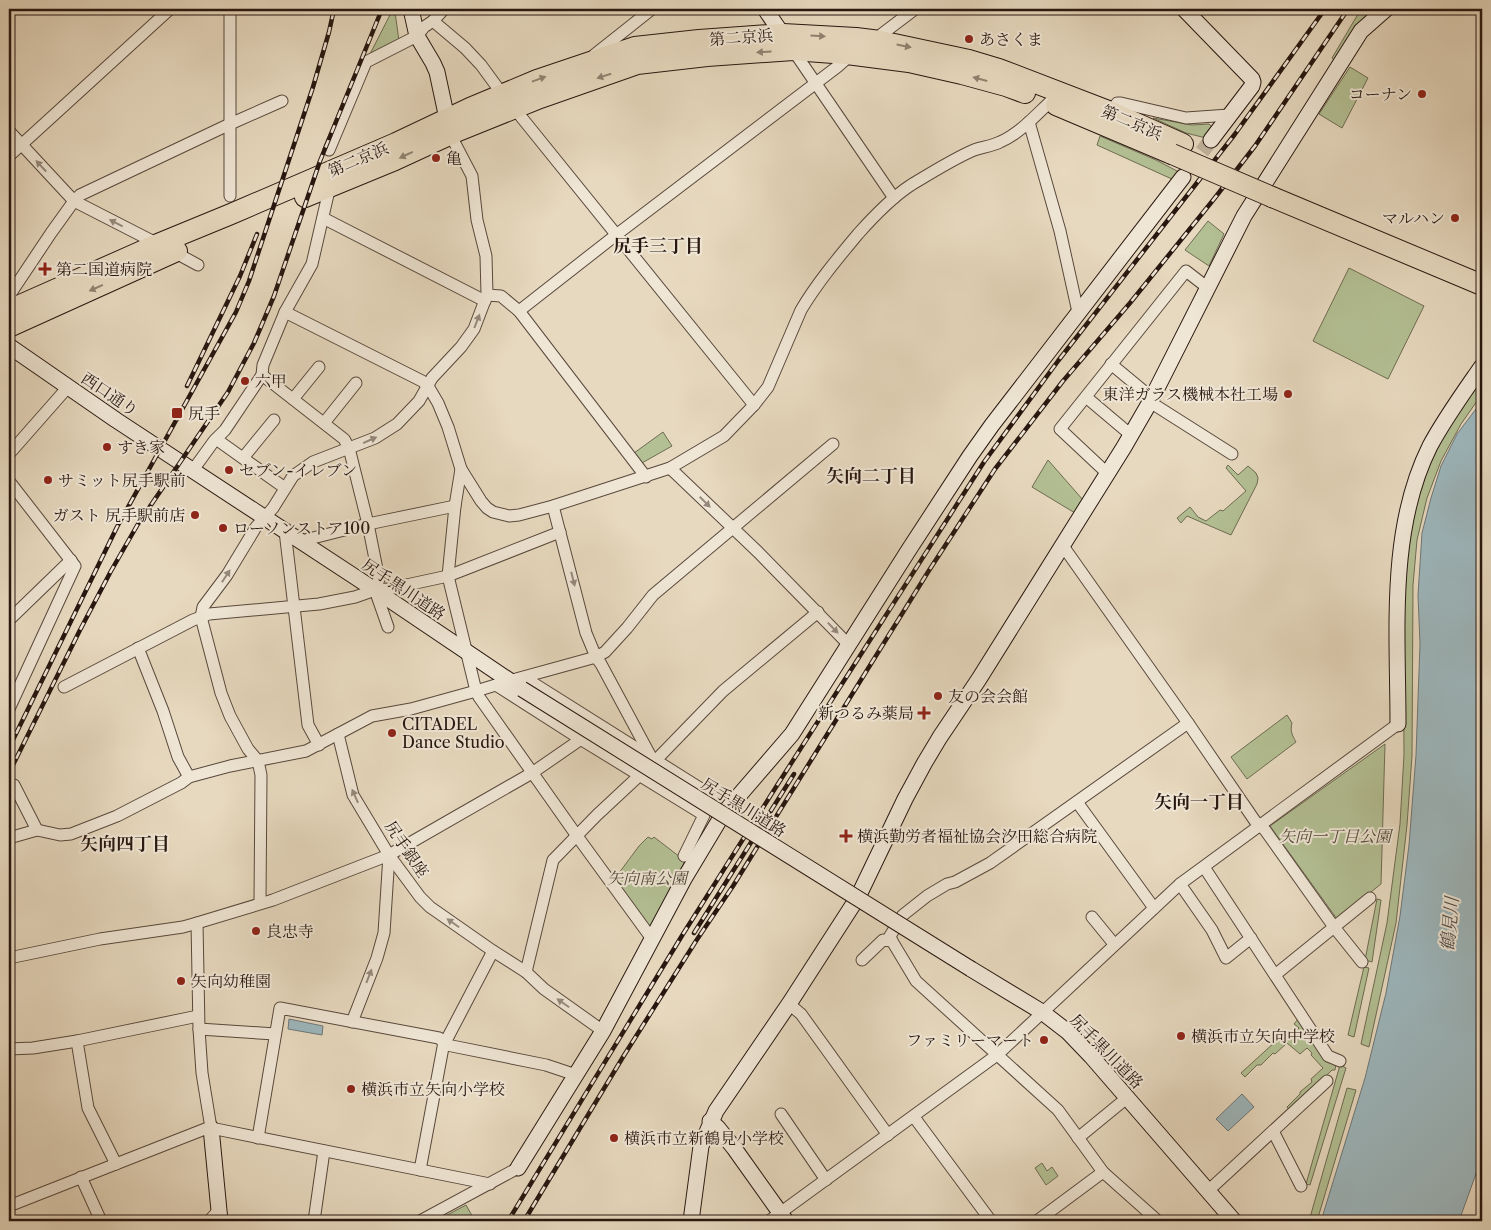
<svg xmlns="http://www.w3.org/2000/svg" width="1491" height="1230" font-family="'Libre Caslon Text','Noto Serif JP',serif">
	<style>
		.green { fill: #b3c094; stroke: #6e6c52 }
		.water { fill: #9db7bd; stroke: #6e7778 }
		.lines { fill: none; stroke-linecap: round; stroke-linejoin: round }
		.secondary-tunnel { stroke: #c1b29c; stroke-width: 15; stroke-dasharray: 15 8; stroke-linecap: butt }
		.street-casing { stroke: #58483c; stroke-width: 13 }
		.secondary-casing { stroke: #281710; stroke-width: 17 }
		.highway-casing { stroke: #281710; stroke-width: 22 }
		.street { stroke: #efe6d5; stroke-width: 11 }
		.secondary { stroke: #efe6d5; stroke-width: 15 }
		.highway { stroke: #e7d9bf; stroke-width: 20 }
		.rail-casing { stroke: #281710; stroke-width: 4.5 }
		.rail { stroke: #efe6d5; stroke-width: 2.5; stroke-dasharray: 8; stroke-linecap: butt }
		.secondary-bridge-casing { stroke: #281710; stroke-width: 17; stroke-linecap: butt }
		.highway-bridge-casing { stroke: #281710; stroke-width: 22; stroke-linecap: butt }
		.secondary-bridge { stroke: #efe6d5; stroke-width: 15 }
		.highway-bridge { stroke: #e7d9bf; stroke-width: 20 }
		.oneway { fill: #918270 }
		.oneway2 { fill: #95897c }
		.poi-dot { fill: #8f2418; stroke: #efe6d5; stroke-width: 2 }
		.labels { text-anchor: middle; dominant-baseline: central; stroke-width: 4; stroke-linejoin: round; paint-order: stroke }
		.street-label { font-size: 16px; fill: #281710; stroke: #efe6d5 }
		.poi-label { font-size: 16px; fill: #281710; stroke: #efe6d5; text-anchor: start }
		.park-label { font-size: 16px; font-style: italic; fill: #524a38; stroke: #efe6d5 }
		.neighbourhood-label { font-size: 18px; font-weight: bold; fill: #281710; stroke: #efe6d5 }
		.water-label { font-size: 18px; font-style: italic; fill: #514f4d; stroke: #efe6d5 }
	</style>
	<rect width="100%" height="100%" fill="#e7d9bf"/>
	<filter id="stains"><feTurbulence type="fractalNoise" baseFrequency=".004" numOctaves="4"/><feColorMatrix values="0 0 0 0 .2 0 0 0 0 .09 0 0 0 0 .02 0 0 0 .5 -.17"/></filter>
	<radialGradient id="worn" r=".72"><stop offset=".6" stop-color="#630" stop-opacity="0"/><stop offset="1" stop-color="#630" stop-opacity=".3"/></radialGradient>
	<g class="green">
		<polygon points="393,9 406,9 405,11 395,12 399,41 369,56"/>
		<polygon points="1361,9 1378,9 1334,60 1332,58"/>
		<polygon points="1350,67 1368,78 1342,128 1319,114"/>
		<polygon points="1153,118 1192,125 1209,124 1213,128 1206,138 1186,133"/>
		<polygon points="1100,136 1156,160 1179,172 1174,180 1097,145"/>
		<polygon points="1208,221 1224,234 1209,266 1185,250"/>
		<polygon points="1349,268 1424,306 1388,379 1313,341"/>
		<polygon points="1482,377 1482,394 1461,424 1441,461 1427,498 1417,540 1413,585 1412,756 1407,825 1396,923 1369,1047 1361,1044 1387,923 1400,824 1404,755 1403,583 1408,539 1418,494 1433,456 1453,418"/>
		<polygon points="663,432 672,446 642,463 634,453"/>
		<polygon points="1048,460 1083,500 1075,513 1032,487"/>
		<polygon points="1228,465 1238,475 1248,466 1256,473 1258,478 1257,484 1231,535 1187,516 1181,523 1177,518 1190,507 1198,517 1206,521 1220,510 1223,511 1246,491 1226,468"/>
		<path d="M 1287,715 L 1292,723 C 1290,731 1292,735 1296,742 L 1247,779 L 1231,757 Z"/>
		<polygon points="1385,744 1381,884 1337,919 1270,826"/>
		<polygon points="648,837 652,839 654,837 680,857 684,863 650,927 648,927 613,881 639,846"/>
		<polygon points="1377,899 1381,900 1372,962 1365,960"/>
		<polygon points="1364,967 1369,968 1354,1037 1348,1035"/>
		<polygon points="1299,1018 1336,1064 1335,1070 1332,1070 1290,1111 1287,1107 1300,1094 1300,1092 1312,1082 1311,1079 1323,1068 1311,1055 1312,1053 1307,1048 1300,1054 1287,1043 1275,1054 1273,1053 1261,1065 1257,1065 1245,1077 1241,1073 1287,1031 1292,1035 1299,1028 1294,1024"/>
		<polygon points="1340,1065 1346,1068 1310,1185 1306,1184"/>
		<polygon points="1347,1088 1356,1090 1317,1221 1309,1221"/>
		<polygon points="1042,1163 1047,1171 1052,1167 1058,1176 1046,1185 1035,1168"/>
		<polygon points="466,1205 475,1221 436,1221"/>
	</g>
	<g class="water">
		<polygon points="1482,401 1482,1157 1459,1221 1321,1221 1365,1078 1386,993 1400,916 1409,845 1416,755 1420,644 1418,595 1422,533 1431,498 1441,466 1457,434"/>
		<polygon points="289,1019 323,1026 322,1035 288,1029"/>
		<polygon points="1242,1094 1254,1107 1228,1131 1216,1119"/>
	</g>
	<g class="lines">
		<polyline class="secondary-tunnel" points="1188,170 1211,140"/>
		<defs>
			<g id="street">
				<polyline points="433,21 465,48 481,65 503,95"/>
				<polyline points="880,41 882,34 915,9"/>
				<polyline points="793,50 894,198"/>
				<polyline points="594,55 652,9"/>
				<polyline points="515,108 522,118 754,405"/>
				<polyline points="1111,112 1117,103 1121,103 1186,118 1229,115"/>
				<polyline points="1029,122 1060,231 1078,312"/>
				<polyline points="9,131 74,201 158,244"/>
				<polyline points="329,150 366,62 417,36 424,27 433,21 444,9"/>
				<polyline points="9,156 170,9"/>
				<polyline points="330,186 312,264 285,312 263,365 262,375 344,439 349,448 368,524 379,579 375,590 388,627"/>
				<polyline points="230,196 230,9"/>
				<polyline points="323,218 485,301"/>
				<polyline points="174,252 198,265"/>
				<polyline points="487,295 501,296 519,311 646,477"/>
				<polyline points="9,296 51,233 74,201 80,195 230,124 282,101"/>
				<polyline points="519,311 616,235 837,67 845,60 847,54"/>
				<polyline points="285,312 422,381 428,386 438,403 448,427 461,469 455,506 448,576 476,691 479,697 577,836 652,939"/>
				<polyline points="1111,364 1152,398"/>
				<polyline points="1086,397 1131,435"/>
				<polyline points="293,399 319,367"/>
				<polyline points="1150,402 1232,454"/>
				<polyline points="324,423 356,383"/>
				<polyline points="216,439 285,488"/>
				<polyline points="9,454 68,387"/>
				<polyline points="243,458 274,420"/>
				<polyline points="670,468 758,552 849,645"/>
				<path d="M 461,469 L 481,501 L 487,508 L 493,512 L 509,516 L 519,515 L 553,506 L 670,468 L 724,436 L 754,405 L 768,387 L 801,310 C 817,283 838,258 858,234 C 874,216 891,198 911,185 C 931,173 953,159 974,150 C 983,147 992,146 1000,142 C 1019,134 1035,116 1050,102"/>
				<polyline points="193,470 214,441 225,430 262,375"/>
				<polyline points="1108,474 1060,429 1186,271 1208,288"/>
				<polyline points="9,481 75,566 9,709"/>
				<polyline points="553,506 586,633 596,657 601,664 650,755"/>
				<polyline points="285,531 308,725 319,745"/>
				<polyline points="301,541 368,524 455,506"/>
				<polyline points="1063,546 1188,723 1255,821 1265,830 1334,927 1362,962"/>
				<polyline points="9,620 71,560"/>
				<polyline points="138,648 163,711 178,757 189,777"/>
				<polyline points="525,678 714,797"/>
				<polyline points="496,685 582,740 704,815 684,856"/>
				<polyline points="64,687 193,620 209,614 319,604 355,597 375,590 388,589 448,576 560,532"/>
				<polyline points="338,734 353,795 389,855 420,897 430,907 493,951 526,972 544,989 603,1031"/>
				<polyline points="14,785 37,830"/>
				<polyline points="1077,802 1154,908"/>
				<polyline points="9,838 37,830 60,835 71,834 117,816 181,783 189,777 230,766 306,751 372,716 411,709 476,691 509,681 596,657 605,652 627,628 653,595 833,444"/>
				<polyline points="1204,867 1328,1056 1340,1061"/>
				<polyline points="1180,884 1212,930 1226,958 1251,938"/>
				<polyline points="260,902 261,775 258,761 248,749 230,716 221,693 201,617 203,607 227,575 256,527 273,508 293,476 313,462 375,438 397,424 419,401 432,378 461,347 474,329 487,295 486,256 477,220 472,176 450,134"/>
				<polyline points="1092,917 1114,944"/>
				<polyline points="197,923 199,1029 202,1073 211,1128"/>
				<polyline points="9,958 100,939 183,927 197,923 273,900 389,855 532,773 600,726"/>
				<polyline points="862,960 883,940 892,941"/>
				<polyline points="526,972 553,860 597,815 656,760 723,691 818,612"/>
				<polyline points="1275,975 1370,898"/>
				<polyline points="789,1004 801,1014 888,1135"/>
				<polyline points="352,1022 377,958 384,933 389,855"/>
				<polyline points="199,1029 275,1034"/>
				<polyline points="77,1041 88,1108 116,1164"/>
				<polyline points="9,1049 33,1048 77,1041 198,1016"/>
				<polyline points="781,1114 826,1180"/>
				<polyline points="914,1117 991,1221"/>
				<polyline points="1273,1131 1301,1186"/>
				<polyline points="258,1138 280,1008 439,1038 447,1045 546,1065 576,1075"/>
				<polyline points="1078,1138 1128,1097"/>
				<polyline points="420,1170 444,1042 448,1037 493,951"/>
				<polyline points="81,1177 101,1221"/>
				<polyline points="1209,1190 1327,1081"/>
				<polyline points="9,1206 205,1129 211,1128 490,1184"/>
				<polyline points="209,1221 218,1211"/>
				<polyline points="314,1221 324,1151"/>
				<polyline points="420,1221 518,1168"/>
				<polyline points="769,1221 997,1055 1180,884 1398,724"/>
				<polyline points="1037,1221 1103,1172"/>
				<polyline points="1158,1221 1103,1172 1058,1110 916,981 892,941 890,936 903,915 927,896 947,884 955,882 990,863 1188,723"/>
			</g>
			<g id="secondary">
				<polyline points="411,9 417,36 433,63 437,72 449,128"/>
				<polyline points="765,9 787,41"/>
				<polyline points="1184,9 1252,79 1253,82 1252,86 1211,140"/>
				<polyline points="9,346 116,420 375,590 522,689"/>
				<path d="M 1398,724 C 1398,632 1388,530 1430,446 C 1445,418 1464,392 1482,366"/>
				<polyline points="971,969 1042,1012 1068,1032 1091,1056 1234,1221"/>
				<polyline points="710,1121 718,1128 734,1148 786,1221"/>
				<polyline points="211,1128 220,1221"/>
				<polyline points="518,1168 603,1031 684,879 723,814 792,734 910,548 970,456 992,425 1183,177"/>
				<polyline points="691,1221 701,1146 716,1111 789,1004 858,897 905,799 925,762 940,737 979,679 1124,447 1150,402 1244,216 1361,31 1386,9"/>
			</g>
			<g id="highway">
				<polyline points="1056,105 1172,154"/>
				<polyline points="305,197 395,160 458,131 540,98 637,64 707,56 793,50 847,54 909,62 962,74 1006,86 1025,93"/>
				<polyline points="1272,197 1482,285"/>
				<polyline points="9,310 158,244 231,214 396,143 470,108 537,80 635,47 699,40 783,34 856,38 880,41 969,60 999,69 1111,112 1183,144"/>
				<polyline points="9,327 177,251"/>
			</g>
		</defs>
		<use href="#street" class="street-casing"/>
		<use href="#secondary" class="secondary-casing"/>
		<use href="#highway" class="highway-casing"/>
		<use href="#street" class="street"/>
		<use href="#secondary" class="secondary"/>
		<use href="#highway" class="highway"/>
		<defs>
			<g id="rail">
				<polyline points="187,386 240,276 257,234"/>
				<polyline points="9,748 117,527 236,312 249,281 313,87 329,32 334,9"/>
				<polyline points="9,773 80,630 111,571 138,524 228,392 254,343 274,296 320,161 382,9"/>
				<polyline points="694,933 794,774"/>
				<polyline points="508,1221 683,934 776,787 984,462 1058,361 1235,134 1325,9"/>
				<polyline points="524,1221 623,1057 696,941 733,886 928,572 995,469 1063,381 1130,303 1214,199 1255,146 1348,9"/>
			</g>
		</defs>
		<use href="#rail" class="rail-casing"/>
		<use href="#rail" class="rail"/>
		<defs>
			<polyline id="secondary-bridge" points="522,689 971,969"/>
			<polyline id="highway-bridge" points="1172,154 1272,197"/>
		</defs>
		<use href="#secondary-bridge" class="secondary-bridge-casing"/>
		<use href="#highway-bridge" class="highway-bridge-casing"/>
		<use href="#secondary-bridge" class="secondary-bridge"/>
		<use href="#highway-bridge" class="highway-bridge"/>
	</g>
	<defs><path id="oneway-solid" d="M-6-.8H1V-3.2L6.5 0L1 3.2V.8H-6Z" transform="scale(1.25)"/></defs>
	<g class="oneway">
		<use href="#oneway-solid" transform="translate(818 36) rotate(3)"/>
		<use href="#oneway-solid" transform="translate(904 46) rotate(11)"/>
		<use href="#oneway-solid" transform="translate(764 52) rotate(176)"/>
		<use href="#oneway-solid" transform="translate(604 76) rotate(162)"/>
		<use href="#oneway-solid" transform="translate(539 79) rotate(-20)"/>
		<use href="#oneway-solid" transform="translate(980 79) rotate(-165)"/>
		<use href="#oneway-solid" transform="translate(406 155) rotate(155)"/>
		<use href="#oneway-solid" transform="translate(96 288) rotate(156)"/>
	</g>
	<g class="oneway2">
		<use href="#oneway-solid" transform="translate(41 166) rotate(-133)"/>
		<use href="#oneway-solid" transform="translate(116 223) rotate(-153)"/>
		<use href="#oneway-solid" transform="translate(477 321) rotate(-69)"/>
		<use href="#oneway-solid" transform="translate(370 440) rotate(-24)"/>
		<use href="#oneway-solid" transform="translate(705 502) rotate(45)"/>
		<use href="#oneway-solid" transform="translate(226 576) rotate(-57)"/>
		<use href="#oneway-solid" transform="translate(573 579) rotate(76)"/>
		<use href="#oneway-solid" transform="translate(833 628) rotate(46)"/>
		<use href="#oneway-solid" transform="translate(355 796) rotate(-114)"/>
		<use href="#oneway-solid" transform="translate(453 923) rotate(-145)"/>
		<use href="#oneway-solid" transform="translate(369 976) rotate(-69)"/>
		<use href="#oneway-solid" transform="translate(563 1003) rotate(-145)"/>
	</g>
	<g class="poi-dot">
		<circle cx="969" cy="39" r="5"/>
		<circle cx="1422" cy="94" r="5"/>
		<circle cx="436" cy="158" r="5"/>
		<circle cx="1455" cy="218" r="5"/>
		<path d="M42.5 261.5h5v5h5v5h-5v5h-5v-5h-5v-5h5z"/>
		<circle cx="245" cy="381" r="5"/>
		<circle cx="1288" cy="394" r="5"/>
		<rect x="171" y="407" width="12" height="12" rx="2.5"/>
		<circle cx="107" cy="447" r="5"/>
		<circle cx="229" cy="470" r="5"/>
		<circle cx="48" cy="480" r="5"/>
		<circle cx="195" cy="515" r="5"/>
		<circle cx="223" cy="528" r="5"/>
		<circle cx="938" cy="696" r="5"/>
		<path d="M921.5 705.5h5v5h5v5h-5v5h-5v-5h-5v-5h5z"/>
		<circle cx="392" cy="733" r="5"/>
		<path d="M843.5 828.5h5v5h5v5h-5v5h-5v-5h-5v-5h5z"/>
		<circle cx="256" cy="931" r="5"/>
		<circle cx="181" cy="981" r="5"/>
		<circle cx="1181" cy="1036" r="5"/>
		<circle cx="1044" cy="1040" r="5"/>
		<circle cx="351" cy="1089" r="5"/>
		<circle cx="614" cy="1138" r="5"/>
	</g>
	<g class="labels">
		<g class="street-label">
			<text transform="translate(741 37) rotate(-4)">第二京浜</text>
			<text transform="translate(1132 122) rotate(23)">第二京浜</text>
			<text transform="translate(358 159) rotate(-23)">第二京浜</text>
			<text transform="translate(110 394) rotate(34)">西口通り</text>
			<text transform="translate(404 589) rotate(34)">尻手黒川道路</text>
			<text transform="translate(744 807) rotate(32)">尻手黒川道路</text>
			<text transform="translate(407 849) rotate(56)">尻手銀座</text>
			<text transform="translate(1107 1051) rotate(46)">尻手黒川道路</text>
		</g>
		<g class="poi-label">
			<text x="979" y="39">あさくま</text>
			<text x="1412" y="94" text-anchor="end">コーナン</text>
			<text x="446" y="158">亀</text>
			<text x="1445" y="218" text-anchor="end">マルハン</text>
			<text x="56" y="269">第二国道病院</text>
			<text x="255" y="381">六甲</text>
			<text x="1278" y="394" text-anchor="end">東洋ガラス機械本社工場</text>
			<text x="188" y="413">尻手</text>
			<text x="117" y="447">すき家</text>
			<text x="239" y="470">セブン-イレブン</text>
			<text x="58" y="480">サミット尻手駅前</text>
			<text x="185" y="515" text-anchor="end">ガスト 尻手駅前店</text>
			<text x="233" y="528">ローソンストア100</text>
			<text x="948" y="696">友の会会館</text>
			<text x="914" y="713" text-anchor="end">新つるみ薬局</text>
			<text x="402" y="724">CITADEL<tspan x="402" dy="18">Dance Studio</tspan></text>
			<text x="857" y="836">横浜勤労者福祉協会汐田総合病院</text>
			<text x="266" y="931">良忠寺</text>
			<text x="191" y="981">矢向幼稚園</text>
			<text x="1191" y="1036">横浜市立矢向中学校</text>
			<text x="1034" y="1040" text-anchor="end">ファミリーマート</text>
			<text x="361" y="1089">横浜市立矢向小学校</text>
			<text x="624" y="1138">横浜市立新鶴見小学校</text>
		</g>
		<g class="park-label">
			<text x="1335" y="836">矢向一丁目公園</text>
			<text x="647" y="878">矢向南公園</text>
		</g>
		<g class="neighbourhood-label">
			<text x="658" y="246">尻手三丁目</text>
			<text x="871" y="476">矢向二丁目</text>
			<text x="1199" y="802">矢向一丁目</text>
			<text x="125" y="844">矢向四丁目</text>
		</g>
		<g class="water-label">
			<text transform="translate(1450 924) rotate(-85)">鶴見川</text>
		</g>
	</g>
	<rect width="1491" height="1230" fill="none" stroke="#e7d9bf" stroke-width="30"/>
	<rect x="10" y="10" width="1471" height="1210" fill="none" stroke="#281710" stroke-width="2.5"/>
	<rect x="15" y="15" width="1461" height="1200" fill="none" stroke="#281710"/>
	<rect width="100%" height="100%" filter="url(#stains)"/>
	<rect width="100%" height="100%" fill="url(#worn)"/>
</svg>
